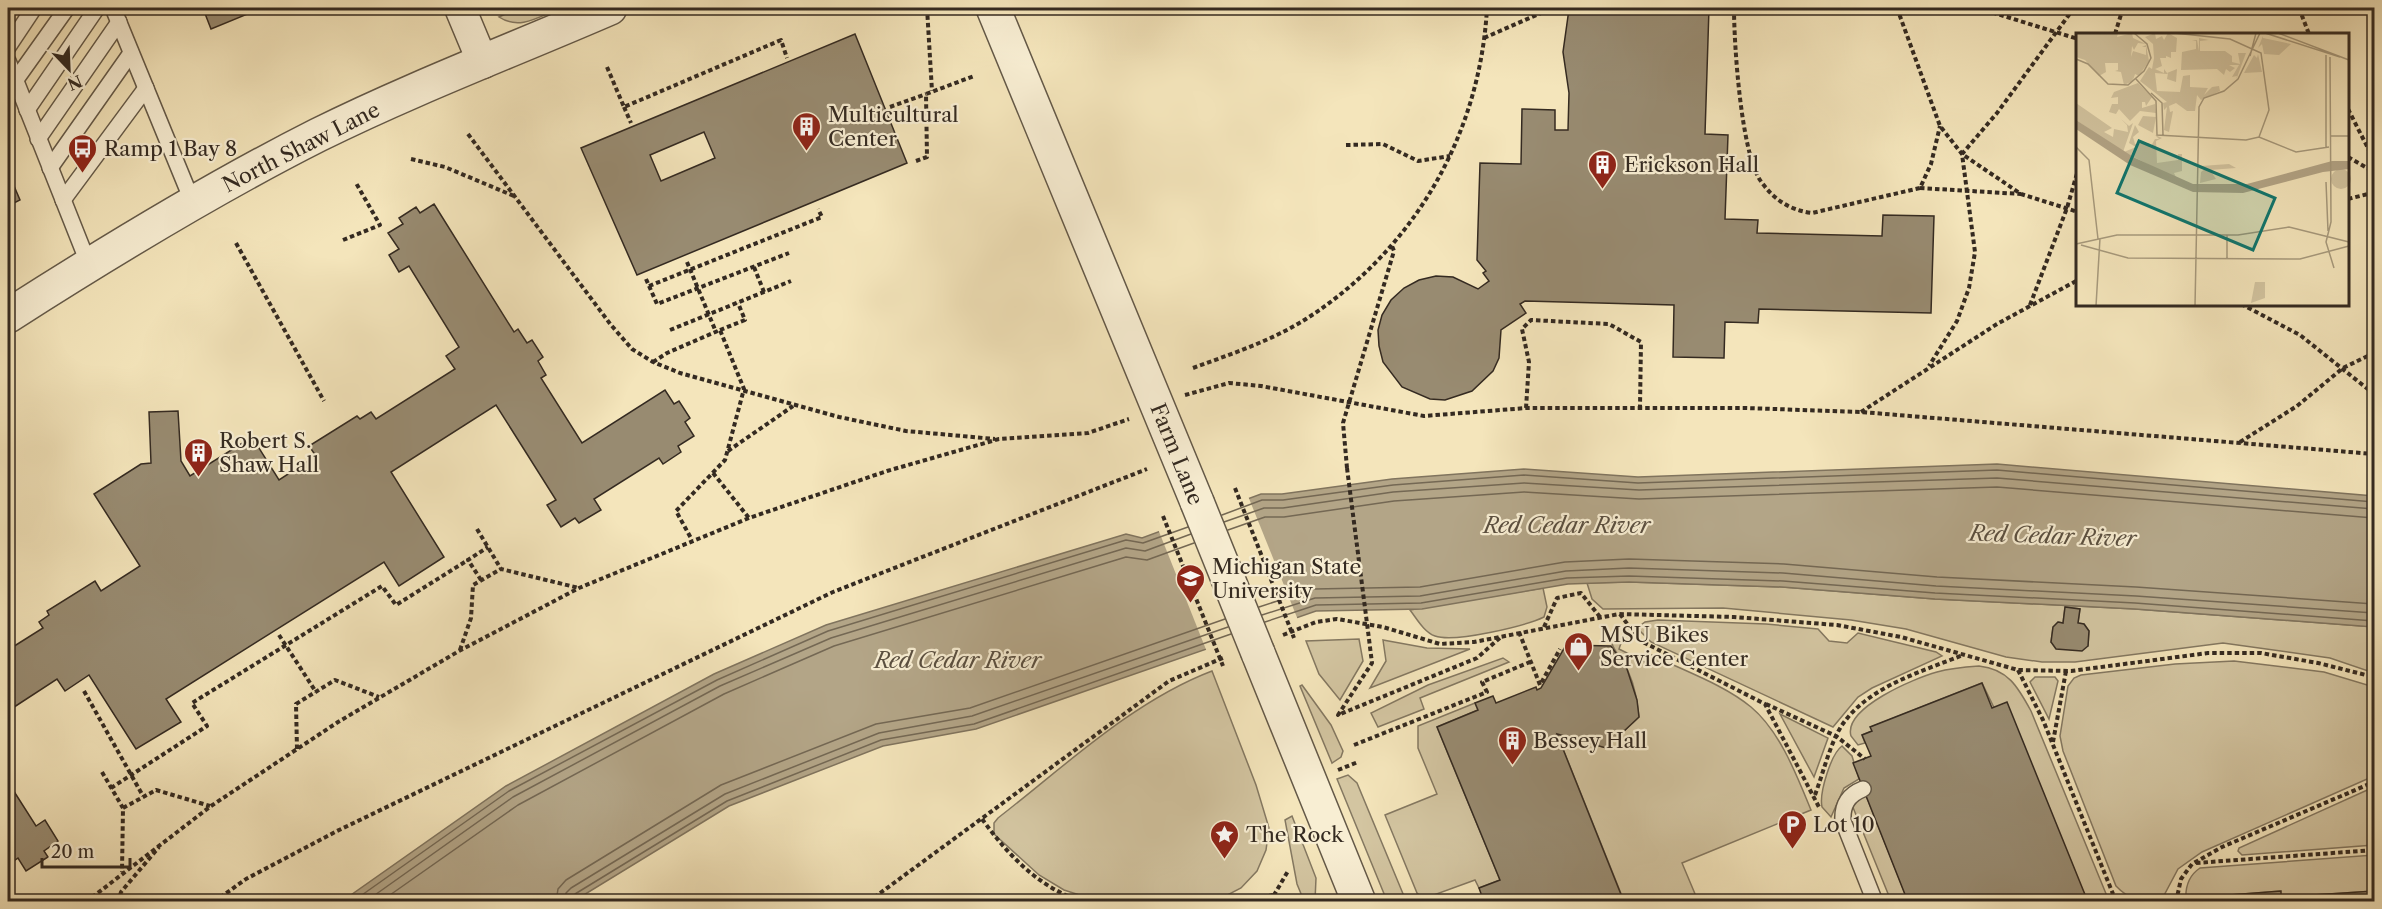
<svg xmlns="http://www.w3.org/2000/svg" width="2382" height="909" font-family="'Libre Caslon Text',serif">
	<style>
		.green { fill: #d3c5a1; stroke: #847861; stroke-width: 1.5; fill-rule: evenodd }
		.water { fill: #b3a587; stroke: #80745e; stroke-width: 1.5 }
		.pier { fill: #f4e5bb }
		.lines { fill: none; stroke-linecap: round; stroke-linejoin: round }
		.shore { stroke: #746854; stroke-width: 1.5 }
		.building { fill: #988b71; stroke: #342a21; stroke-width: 1.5; fill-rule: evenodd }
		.service-casing { stroke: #645948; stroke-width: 18 }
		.minor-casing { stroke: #645948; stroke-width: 33 }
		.tertiary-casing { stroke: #645948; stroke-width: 36 }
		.path { stroke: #342a21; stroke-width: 4; stroke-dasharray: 4.5 3; stroke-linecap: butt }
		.service { stroke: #f8eed3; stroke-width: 15 }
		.minor { stroke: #f8eed3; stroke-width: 30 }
		.tertiary { stroke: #f8eed3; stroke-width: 33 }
		.tertiary-bridge-casing { stroke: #645948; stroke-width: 36; stroke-linecap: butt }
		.path-bridge { stroke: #342a21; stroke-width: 4; stroke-dasharray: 4.5 3; stroke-linecap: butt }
		.tertiary-bridge { stroke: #f8eed3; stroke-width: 33 }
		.labels { text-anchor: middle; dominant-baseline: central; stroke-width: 4.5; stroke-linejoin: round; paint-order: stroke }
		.poi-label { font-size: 21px; fill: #342a21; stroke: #f8eed3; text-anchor: start }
		.street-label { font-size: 21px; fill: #342a21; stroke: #f8eed3 }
		.water-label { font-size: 22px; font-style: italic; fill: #5a4f40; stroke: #f8eed3 }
		.inset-road { fill: none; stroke: #a79a7d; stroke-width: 1.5 }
		.view { fill: #0f766e; fill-opacity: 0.15; stroke: #0f766e; stroke-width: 3 }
		.inset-edge { fill: none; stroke: #342a21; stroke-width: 3 }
	</style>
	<rect width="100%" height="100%" fill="#f4e5bb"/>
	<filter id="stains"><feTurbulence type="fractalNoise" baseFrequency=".00333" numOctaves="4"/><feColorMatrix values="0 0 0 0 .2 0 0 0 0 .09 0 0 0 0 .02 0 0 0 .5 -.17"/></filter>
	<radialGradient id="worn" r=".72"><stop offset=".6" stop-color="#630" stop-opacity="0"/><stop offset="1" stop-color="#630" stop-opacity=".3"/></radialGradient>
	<g class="green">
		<path d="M 519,8 L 561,8 C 540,16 520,31 499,17 Z"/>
		<path d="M 1629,582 L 1782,587 L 1935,599 L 2135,609 L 2374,627 L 2374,673 L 2330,658 L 2223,643 L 2075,662 L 2042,662 L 2006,657 L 1906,629 L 1851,620 L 1723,608 L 1603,609 L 1592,599 L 1587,583 ZM 2065,607 L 2080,609 L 2078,623 L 2084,624 L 2089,631 L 2088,646 L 2051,642 L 2053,627 L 2058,622 L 2063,623 Z"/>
		<path d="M 1543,588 L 1547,607 L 1544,617 C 1525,626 1455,643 1435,636 C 1424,632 1417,619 1410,610 Z"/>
		<polygon points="1658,620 1766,624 1818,629 1829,641 1847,643 1858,633 1936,652 1942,656 1872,688 1858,697 1833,727 1651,642 1637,628 1645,622"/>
		<path d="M 1609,633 L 1622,640 L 1619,649 L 1647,663 L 1652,655 C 1684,671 1723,684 1751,707 C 1780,731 1797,776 1811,810 L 1682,863 L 1698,901 L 1624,901 L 1557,734 L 1606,748 L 1639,717 C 1637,701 1635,686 1628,671 C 1621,657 1611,649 1609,633 Z"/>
		<polygon points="1359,639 1363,661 1340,700 1319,674 1306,641"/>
		<polygon points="1383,640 1427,648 1470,649 1370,688 1386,661"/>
		<polygon points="1503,658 1509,662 1420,698 1424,709 1378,727 1371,713 1428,685"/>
		<path d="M 2234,661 L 2324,672 L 2374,687 L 2374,776 L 2202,852 L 2178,869 L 2161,901 C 2143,903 2129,900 2116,886 L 2063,751 L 2060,736 L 2068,686 L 2074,678 L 2081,675 L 2175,664 Z"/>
		<path d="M 1979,666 C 2008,669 2018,687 2031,711 L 2109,901 L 2088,901 L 1982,683 L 1871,727 L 1872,731 L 1862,735 L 1865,743 L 1858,745 L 1851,736 C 1843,708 1915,678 1937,672 C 1951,668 1964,667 1979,666 Z"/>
		<path d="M 1212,671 L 1256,785 L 1269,828 L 1266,850 L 1257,871 L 1241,888 L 1216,901 L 1098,901 L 1064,890 L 1039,875 L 994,834 L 994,823 L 998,818 C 1065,766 1133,701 1212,671 Z"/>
		<polygon points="2035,677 2055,677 2058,681 2049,719 2030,682"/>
		<polygon points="1302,685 1331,725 1343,751 1341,757 1332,763 1300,686"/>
		<polygon points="1475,703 1478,710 1437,727 1500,880 1479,888 1475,880 1423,899 1417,893 1385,815 1437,794 1418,748 1418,726"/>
		<polygon points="1780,714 1828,738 1814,777"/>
		<path d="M 1842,746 L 1852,756 L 1859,779 L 1844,788 L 1831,817 L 1822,807 C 1819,793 1831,754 1842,746 Z"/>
		<polygon points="1348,775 1357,783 1406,901 1387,901 1337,779"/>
		<polygon points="2374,787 2374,845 2242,855 2238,851 2239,848"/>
		<polygon points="1865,793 1908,901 1891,901 1852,805"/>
		<polygon points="1292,816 1316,878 1315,901 1304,901 1297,884 1285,820"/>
		<path d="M 2374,855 L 2374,891 L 2281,897 L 2280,891 L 2231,895 L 2231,902 L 2186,901 C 2185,888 2188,876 2200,868 Z"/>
	</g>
	<polygon class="water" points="1997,464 2374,496 2374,627 2135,609 1935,599 1782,587 1629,582 1568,584 1422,609 1316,611 976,729 883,746 729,806 574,901 341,902 506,786 714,674 826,625 1126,534 1142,538 1261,494 1282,494 1392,479 1524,469 1638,477"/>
	<polygon class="pier" points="1248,496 1298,620 1207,652 1158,529"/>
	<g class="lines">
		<g class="shore">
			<polyline points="1222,515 1262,500 1283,500 1393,485 1524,475 1638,483 1997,470 2374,502"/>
			<polyline points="1224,522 1264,508 1283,508 1393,492 1524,483 1639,490 1997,478 2374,509"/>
			<polyline points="1228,530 1265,517 1284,517 1394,501 1524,492 1639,499 1997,487 2374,518"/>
			<polyline points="1259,607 1314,589 1420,587 1565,562 1629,559 1784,564 1937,577 2136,587 2374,604"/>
			<polyline points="1262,615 1315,598 1420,596 1566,571 1629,568 1783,573 1936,586 2136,596 2374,613"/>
			<polyline points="1265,622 1316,605 1421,603 1567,578 1629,576 1783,581 1935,593 2135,603 2374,621"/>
			<polyline points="352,902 509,791 717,680 828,631 1126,540 1143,543 1188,527"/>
			<polyline points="365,902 513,797 720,686 831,638 1126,548 1145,551 1191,534"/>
			<polyline points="380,902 518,805 724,694 834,646 1126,557 1147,560 1194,543"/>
			<polyline points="556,902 558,889 566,880 721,785 876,724 970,708 1225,619"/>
			<polyline points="565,902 566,893 571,888 725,794 879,733 972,716 1228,627"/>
			<polyline points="572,902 575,894 727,801 881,740 974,724 1231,634"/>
		</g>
	</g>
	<g class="building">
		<polygon points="182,8 181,8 262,8 211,29 204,11"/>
		<polygon points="1561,8 1709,8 1705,134 1728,135 1725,219 1758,220 1757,233 1882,236 1883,215 1934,216 1931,313 1759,309 1758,323 1725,322 1724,358 1673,357 1674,305 1525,301 1520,304 1526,313 1501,330 1499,358 1493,371 1472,391 1445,400 1430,399 1402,387 1383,362 1379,346 1378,330 1382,315 1391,300 1404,288 1419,280 1436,276 1453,277 1478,289 1489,281 1483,273 1486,271 1477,260 1480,163 1521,164 1522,109 1555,110 1555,130 1568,130 1569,93 1563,52 1569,9 1563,12"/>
		<path d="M 855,34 L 907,163 L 637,275 L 581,148 ZM 704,132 L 715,158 L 661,181 L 650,155 Z"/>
		<polygon points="8,172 20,200 8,206"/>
		<polygon points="434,204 514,332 518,329 527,343 532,340 543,357 538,361 546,375 541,378 582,443 665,390 674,404 679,401 690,418 685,422 694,436 678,446 681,452 663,464 659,458 594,499 601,510 579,523 575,518 561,527 547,505 556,500 496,405 391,472 444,557 399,586 384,562 166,699 181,722 136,749 89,675 65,691 57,679 8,711 8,650 43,628 39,622 49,615 47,611 95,581 101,591 140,566 94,494 141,464 151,463 149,412 178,411 181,461 190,476 252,437 279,480 316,456 309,446 357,416 360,419 371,412 376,419 455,369 446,356 459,347 409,266 399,272 389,255 399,249 388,233 403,224 399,218 416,207 420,213"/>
		<polygon points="2065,607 2080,609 2078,623 2084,624 2089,631 2088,646 2082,651 2056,649 2051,642 2053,627 2058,622 2063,623"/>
		<polygon points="1566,645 1611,646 1627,669 1637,700 1639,717 1606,748 1557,734 1624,902 1484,902 1479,888 1500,880 1437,727 1478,710 1475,703 1493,696 1496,703 1536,687 1537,690 1541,688"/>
		<polygon points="1982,683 1992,708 2007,702 2088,902 1908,902 1853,763 1871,756 1862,735 1872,731 1870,727"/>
		<polygon points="8,782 36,826 45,820 58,841 44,851 48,857 26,871 18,858 8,865"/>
		<polygon points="2281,891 2281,897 2374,891 2374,902 2231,902 2230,895"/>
	</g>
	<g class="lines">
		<defs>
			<g id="service">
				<polyline points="113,8 193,203"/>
				<polyline points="8,47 34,8"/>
				<polyline points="8,61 89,265"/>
				<polyline points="15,81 67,8"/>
				<polyline points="27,110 97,8"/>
				<polyline points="38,139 119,22"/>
				<polyline points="50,168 131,53"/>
				<polyline points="63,200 146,88"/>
				<path d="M 1863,789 C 1848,795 1842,805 1843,821 L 1875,902"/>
			</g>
			<polyline id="minor" points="460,8 483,63"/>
			<g id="tertiary">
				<polyline points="993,8 1197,502"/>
				<path d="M 8,316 C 108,252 211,189 318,135 C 413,88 513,50 610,8"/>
				<polyline points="1258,653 1359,902"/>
			</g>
		</defs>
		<use href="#service" class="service-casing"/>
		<use href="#minor" class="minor-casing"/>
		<use href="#tertiary" class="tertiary-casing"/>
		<g class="path">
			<polyline points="927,8 932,91"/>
			<path d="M 1734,8 C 1734,45 1741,151 1760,180 C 1773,199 1789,210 1812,213 L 1920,188 L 1931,164 L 1940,126"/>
			<polyline points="1897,8 1940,126 1962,154 1975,252 1969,288 1957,321 1929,366"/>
			<polyline points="1978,8 2078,39"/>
			<polyline points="2074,8 1997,113 1962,154 2021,194 2078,212"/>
			<polyline points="2299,8 2309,34"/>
			<polyline points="2115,34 2123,8"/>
			<polyline points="1484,38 1550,9 1563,12"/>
			<polyline points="607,67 624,107 781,40 787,58"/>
			<polyline points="624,107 631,123"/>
			<polyline points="890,107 926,94"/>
			<polyline points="2348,109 2374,160"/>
			<polyline points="468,134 611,325 632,349 653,362 680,373 839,417 906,431 995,439"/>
			<polyline points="1346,145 1383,144 1418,161 1450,156"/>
			<polyline points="2348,157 2374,172"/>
			<polyline points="411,159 445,167 514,196"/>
			<polyline points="916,161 927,157 926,94 974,76"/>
			<polyline points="1920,188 2021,194"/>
			<polyline points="2348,199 2372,193 2374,189"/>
			<polyline points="343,240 380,225 356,183"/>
			<polyline points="236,243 324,401"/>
			<polyline points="687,262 716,332"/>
			<polyline points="754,267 764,292"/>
			<polyline points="646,279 657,304 789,253"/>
			<polyline points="649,286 822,217 818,209"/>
			<polyline points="2241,304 2300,335 2374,394"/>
			<polyline points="2030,305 2067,208 2078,170"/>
			<polyline points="670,330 791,281"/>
			<polyline points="720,330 745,320 738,303"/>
			<polyline points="653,362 667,353 720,330 744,389 725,460 676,511 692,540"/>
			<path d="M 1193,368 C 1231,354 1271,341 1306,319 C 1414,250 1480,135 1487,8"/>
			<polyline points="1185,395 1229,383 1261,386 1424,416 1526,408 1745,408 1861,412 2374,454"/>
			<polyline points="1526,408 1529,362 1522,329 1531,320 1609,324 1641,342 1640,407"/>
			<polyline points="1861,412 1997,324 2078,280"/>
			<polyline points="2240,442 2297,406 2343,368 2374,353"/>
			<polyline points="728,451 793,406"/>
			<polyline points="1347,468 1343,423 1394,251 1392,246"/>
			<polyline points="713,473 749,518"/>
			<polyline points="477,529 501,569 579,588"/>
			<polyline points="481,580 468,560 488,547"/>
			<polyline points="1620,614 1639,640 1765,704 1820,809"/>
			<polyline points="1544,627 1557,598 1581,593 1600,617"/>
			<polyline points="1519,632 1540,685 1560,649"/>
			<polyline points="279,635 316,692"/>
			<polyline points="1283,635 1316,622 1337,619 1383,627 1440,644 1474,642 1619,614 1734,617 1837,625 1901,637 2018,670 2071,671 2208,653 2261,653 2318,663 2374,677"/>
			<polyline points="1369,639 1372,663 1338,715 1477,658 1502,636"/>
			<polyline points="460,650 471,618 473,585 501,569"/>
			<polyline points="2018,670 2043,720 2113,894 2126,902"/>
			<polyline points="84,691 143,796"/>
			<polyline points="1766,704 1836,736 1865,759"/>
			<polyline points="2053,742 2066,671"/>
			<polyline points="1354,745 1487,692 1482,682 1530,662"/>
			<polyline points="297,749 296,704 335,680 379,697"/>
			<polyline points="1338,770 1358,762"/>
			<polyline points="102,772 123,808 122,872"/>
			<polyline points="111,788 207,726 192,703 382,586 396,605 468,560"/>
			<path d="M 1815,795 C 1822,776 1827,756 1835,738 C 1856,690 1918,673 1963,655"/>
			<polyline points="123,808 156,790 210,806"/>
			<path d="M 982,819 C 1009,856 1038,887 1083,902"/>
			<polyline points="2196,863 2374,850"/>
			<polyline points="86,902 211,806 338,722 459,651 579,588 749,518 887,471 999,439 1088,433 1129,419"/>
			<polyline points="118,902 121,892 159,847"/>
			<polyline points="214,902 246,879 337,831 833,592 1147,469"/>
			<polyline points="868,902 1169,681 1225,657"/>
			<polyline points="1240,902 1273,895"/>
			<polyline points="1270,902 1288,871"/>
			<polyline points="2176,902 2181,879 2192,864 2222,847 2374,782"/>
		</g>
		<use href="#service" class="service"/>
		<use href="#minor" class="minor"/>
		<use href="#tertiary" class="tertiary"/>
		<defs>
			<polyline id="tertiary-bridge" points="1197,502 1258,653"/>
		</defs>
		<use href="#tertiary-bridge" class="tertiary-bridge-casing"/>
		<g class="path-bridge">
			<polyline points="1347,468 1369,639"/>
			<polyline points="1235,488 1294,638"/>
			<polyline points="1163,516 1223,666"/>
		</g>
		<use href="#tertiary-bridge" class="tertiary-bridge"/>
	</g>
	<defs>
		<symbol id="building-pin" viewBox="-11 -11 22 30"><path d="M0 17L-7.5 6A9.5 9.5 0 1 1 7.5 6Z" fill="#8f2418" stroke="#f8eed3"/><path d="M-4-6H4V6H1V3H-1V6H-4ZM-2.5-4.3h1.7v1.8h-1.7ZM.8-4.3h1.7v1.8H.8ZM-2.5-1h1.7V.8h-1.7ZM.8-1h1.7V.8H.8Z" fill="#fff"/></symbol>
		<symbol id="bus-pin" viewBox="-11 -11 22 30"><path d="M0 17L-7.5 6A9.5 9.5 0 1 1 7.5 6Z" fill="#8f2418" stroke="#f8eed3"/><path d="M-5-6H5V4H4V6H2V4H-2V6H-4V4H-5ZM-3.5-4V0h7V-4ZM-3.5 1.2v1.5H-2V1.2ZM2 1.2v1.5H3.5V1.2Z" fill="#fff"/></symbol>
		<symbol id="university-pin" viewBox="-11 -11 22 30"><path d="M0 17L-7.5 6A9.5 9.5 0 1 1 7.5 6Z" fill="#8f2418" stroke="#f8eed3"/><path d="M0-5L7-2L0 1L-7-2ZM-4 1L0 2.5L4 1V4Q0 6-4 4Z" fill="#fff"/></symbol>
		<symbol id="shop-pin" viewBox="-11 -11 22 30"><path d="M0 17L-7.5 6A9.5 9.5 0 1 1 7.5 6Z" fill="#8f2418" stroke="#f8eed3"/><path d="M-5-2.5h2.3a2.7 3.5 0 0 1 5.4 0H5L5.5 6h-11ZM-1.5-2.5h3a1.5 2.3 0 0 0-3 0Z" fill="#fff"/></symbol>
		<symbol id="parking-pin" viewBox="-11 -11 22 30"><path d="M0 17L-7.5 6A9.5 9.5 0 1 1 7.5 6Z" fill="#8f2418" stroke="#f8eed3"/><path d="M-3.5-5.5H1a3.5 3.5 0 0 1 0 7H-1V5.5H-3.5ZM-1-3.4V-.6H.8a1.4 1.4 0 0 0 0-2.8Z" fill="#fff"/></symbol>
		<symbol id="sight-pin" viewBox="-11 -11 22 30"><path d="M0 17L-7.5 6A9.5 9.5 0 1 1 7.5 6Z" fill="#8f2418" stroke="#f8eed3"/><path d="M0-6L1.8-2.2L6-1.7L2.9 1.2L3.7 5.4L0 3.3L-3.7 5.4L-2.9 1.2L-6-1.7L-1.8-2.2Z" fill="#fff"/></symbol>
	</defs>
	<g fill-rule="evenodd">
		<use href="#building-pin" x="790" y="110" width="33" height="45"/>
		<use href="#bus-pin" x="66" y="132" width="33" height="45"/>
		<use href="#building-pin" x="1586" y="148" width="33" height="45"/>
		<use href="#building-pin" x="182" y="436" width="33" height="45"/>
		<use href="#university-pin" x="1174" y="562" width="33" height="45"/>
		<use href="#shop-pin" x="1562" y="630" width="33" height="45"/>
		<use href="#building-pin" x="1496" y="724" width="33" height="45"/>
		<use href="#parking-pin" x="1776" y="808" width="33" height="45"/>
		<use href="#sight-pin" x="1208" y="818" width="33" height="45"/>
	</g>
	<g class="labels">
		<g class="poi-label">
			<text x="828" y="114">Multicultural<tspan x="828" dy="24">Center</tspan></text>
			<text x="104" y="148">Ramp 1 Bay 8</text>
			<text x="1624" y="164">Erickson Hall</text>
			<text x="219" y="440">Robert S.<tspan x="219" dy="24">Shaw Hall</tspan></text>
			<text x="1212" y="566">Michigan State<tspan x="1212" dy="24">University</tspan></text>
			<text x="1600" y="634">MSU Bikes<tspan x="1600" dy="24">Service Center</tspan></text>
			<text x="1533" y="740">Bessey Hall</text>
			<text x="1813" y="824">Lot 10</text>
			<text x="1246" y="834">The Rock</text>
		</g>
		<g class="street-label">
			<text transform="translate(301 147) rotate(-27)">North Shaw Lane</text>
			<text transform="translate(1177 454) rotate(68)">Farm Lane</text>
		</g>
		<g class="water-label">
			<text x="1567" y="525">Red Cedar River</text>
			<text transform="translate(2053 536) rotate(2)">Red Cedar River</text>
			<text x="958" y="660">Red Cedar River</text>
		</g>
	</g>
	<g transform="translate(2076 33)">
		<rect width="273" height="273" fill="#f4e5bb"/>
		<path d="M 0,0 L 42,0 L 41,4 L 56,0 L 57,5 L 70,11 L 62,10 L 58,17 L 56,13 L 55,24 L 57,18 L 70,22 L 70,14 L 66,14 L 70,12 L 73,28 L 63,43 L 59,41 L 57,47 L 56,43 L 57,48 L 48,52 L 45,39 L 39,38 L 42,37 L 42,30 L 29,30 L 30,39 L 23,43 L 9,27 L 0,24 ZM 79,0 L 80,6 L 86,3 L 88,7 L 92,0 L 101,5 L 100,19 L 95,19 L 95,25 L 90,23 L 90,35 L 90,25 L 84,25 L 86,33 L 79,36 L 88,40 L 88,36 L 91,40 L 101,36 L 100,49 L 91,46 L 92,40 L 91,41 L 79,40 L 81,58 L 104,59 L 107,43 L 114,42 L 114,54 L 132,55 L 128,62 L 136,54 L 143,53 L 144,58 L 125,67 L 121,62 L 119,78 L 111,78 L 100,70 L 93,73 L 94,79 L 97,78 L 93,99 L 88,97 L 91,74 L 88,77 L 87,70 L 91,69 L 64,48 L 73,34 L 76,36 L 78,25 L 77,11 L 69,4 ZM 187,3 L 187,5 L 215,11 L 203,22 L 188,21 L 186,11 L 182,15 ZM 123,5 L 133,7 L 124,8 L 124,18 L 149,18 L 156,23 L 156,29 L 164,31 L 162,20 L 170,20 L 160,47 L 161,43 L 156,44 L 163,32 L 153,32 L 159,35 L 154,39 L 150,36 L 148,42 L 141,36 L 105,37 L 106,19 L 120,16 L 120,8 L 116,7 L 121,7 L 123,18 ZM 182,21 L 186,39 L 168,40 L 178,22 L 181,25 ZM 62,50 L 76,64 L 70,73 L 69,69 L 66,69 L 66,75 L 79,71 L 80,80 L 64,78 L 54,88 L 43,76 L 40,81 L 33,79 L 36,71 L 42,71 L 42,64 L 35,65 L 38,59 ZM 0,70 L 36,95 L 28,99 L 37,104 L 38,96 L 52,99 L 51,92 L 45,86 L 53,93 L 57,90 L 47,119 L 0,87 ZM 67,83 L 80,84 L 77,100 L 62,92 ZM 59,92 L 63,99 L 57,104 L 59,111 L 73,110 L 74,115 L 79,106 L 83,106 L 79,102 L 86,105 L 80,108 L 81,130 L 102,127 L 102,121 L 106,121 L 106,138 L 98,140 L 101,146 L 48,119 L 60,114 L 53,110 ZM 153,131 L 160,135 L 134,137 L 140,146 L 124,150 L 125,139 L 129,136 L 125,133 ZM255 146a10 10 0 1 1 20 0a10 10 0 1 1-20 0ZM 179,249 L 189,249 L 189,265 L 175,270 Z" fill="#d3c5a1"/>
		<path d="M 0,87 L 59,125 L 117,151 L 171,151 L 256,128 L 273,128 L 273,136 L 247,139 L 167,160 L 117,159 L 54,132 L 0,96 Z" fill="#b3a587"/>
		<path class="inset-road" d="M 98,0 L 154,6 L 185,20 L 193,77 L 183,104M 189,0 L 264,24M 202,0 L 273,27M 174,23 L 180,0M 254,24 L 255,189 L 250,209 L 258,235M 0,26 L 12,31 L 32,51 L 52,52 L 68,38 L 75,25 L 71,11 L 58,0M 60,46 L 80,68 L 81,102 L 170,107 L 183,104 L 220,119 L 253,114M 75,60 L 86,70 L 87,102M 254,103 L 273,103M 0,114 L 13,127 L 22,206M 250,115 L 250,22M 250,149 L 252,198M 0,211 L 41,202 L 162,202 L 213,194 L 273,209M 5,212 L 52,225 L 224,226 L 273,213M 151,226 L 151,202M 20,273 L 24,205M 119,273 L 123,74 L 128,65 L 148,58 L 162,46 L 184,0"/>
		<path class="view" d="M 63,108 L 199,165 L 177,217 L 41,160 Z"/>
		<rect width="273" height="273" class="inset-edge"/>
	</g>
	<rect width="2382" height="909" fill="none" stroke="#f4e5bb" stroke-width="30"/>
	<rect x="9" y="9" width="2364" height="891" fill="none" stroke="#342a21" stroke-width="3"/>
	<rect x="15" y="15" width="2352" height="879" fill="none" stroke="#342a21" stroke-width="1.5"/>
	<g transform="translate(69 69) rotate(157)" stroke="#f8eed3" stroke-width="4.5" paint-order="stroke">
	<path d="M0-4.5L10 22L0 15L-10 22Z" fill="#342a21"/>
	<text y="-9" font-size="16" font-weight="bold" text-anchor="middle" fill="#342a21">N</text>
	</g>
	<path d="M42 858v9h88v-9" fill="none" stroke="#342a21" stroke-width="3"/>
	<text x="51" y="858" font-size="18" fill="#342a21" stroke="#f8eed3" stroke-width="4.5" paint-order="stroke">20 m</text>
	<rect width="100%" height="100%" filter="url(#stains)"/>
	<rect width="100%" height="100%" fill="url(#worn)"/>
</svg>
